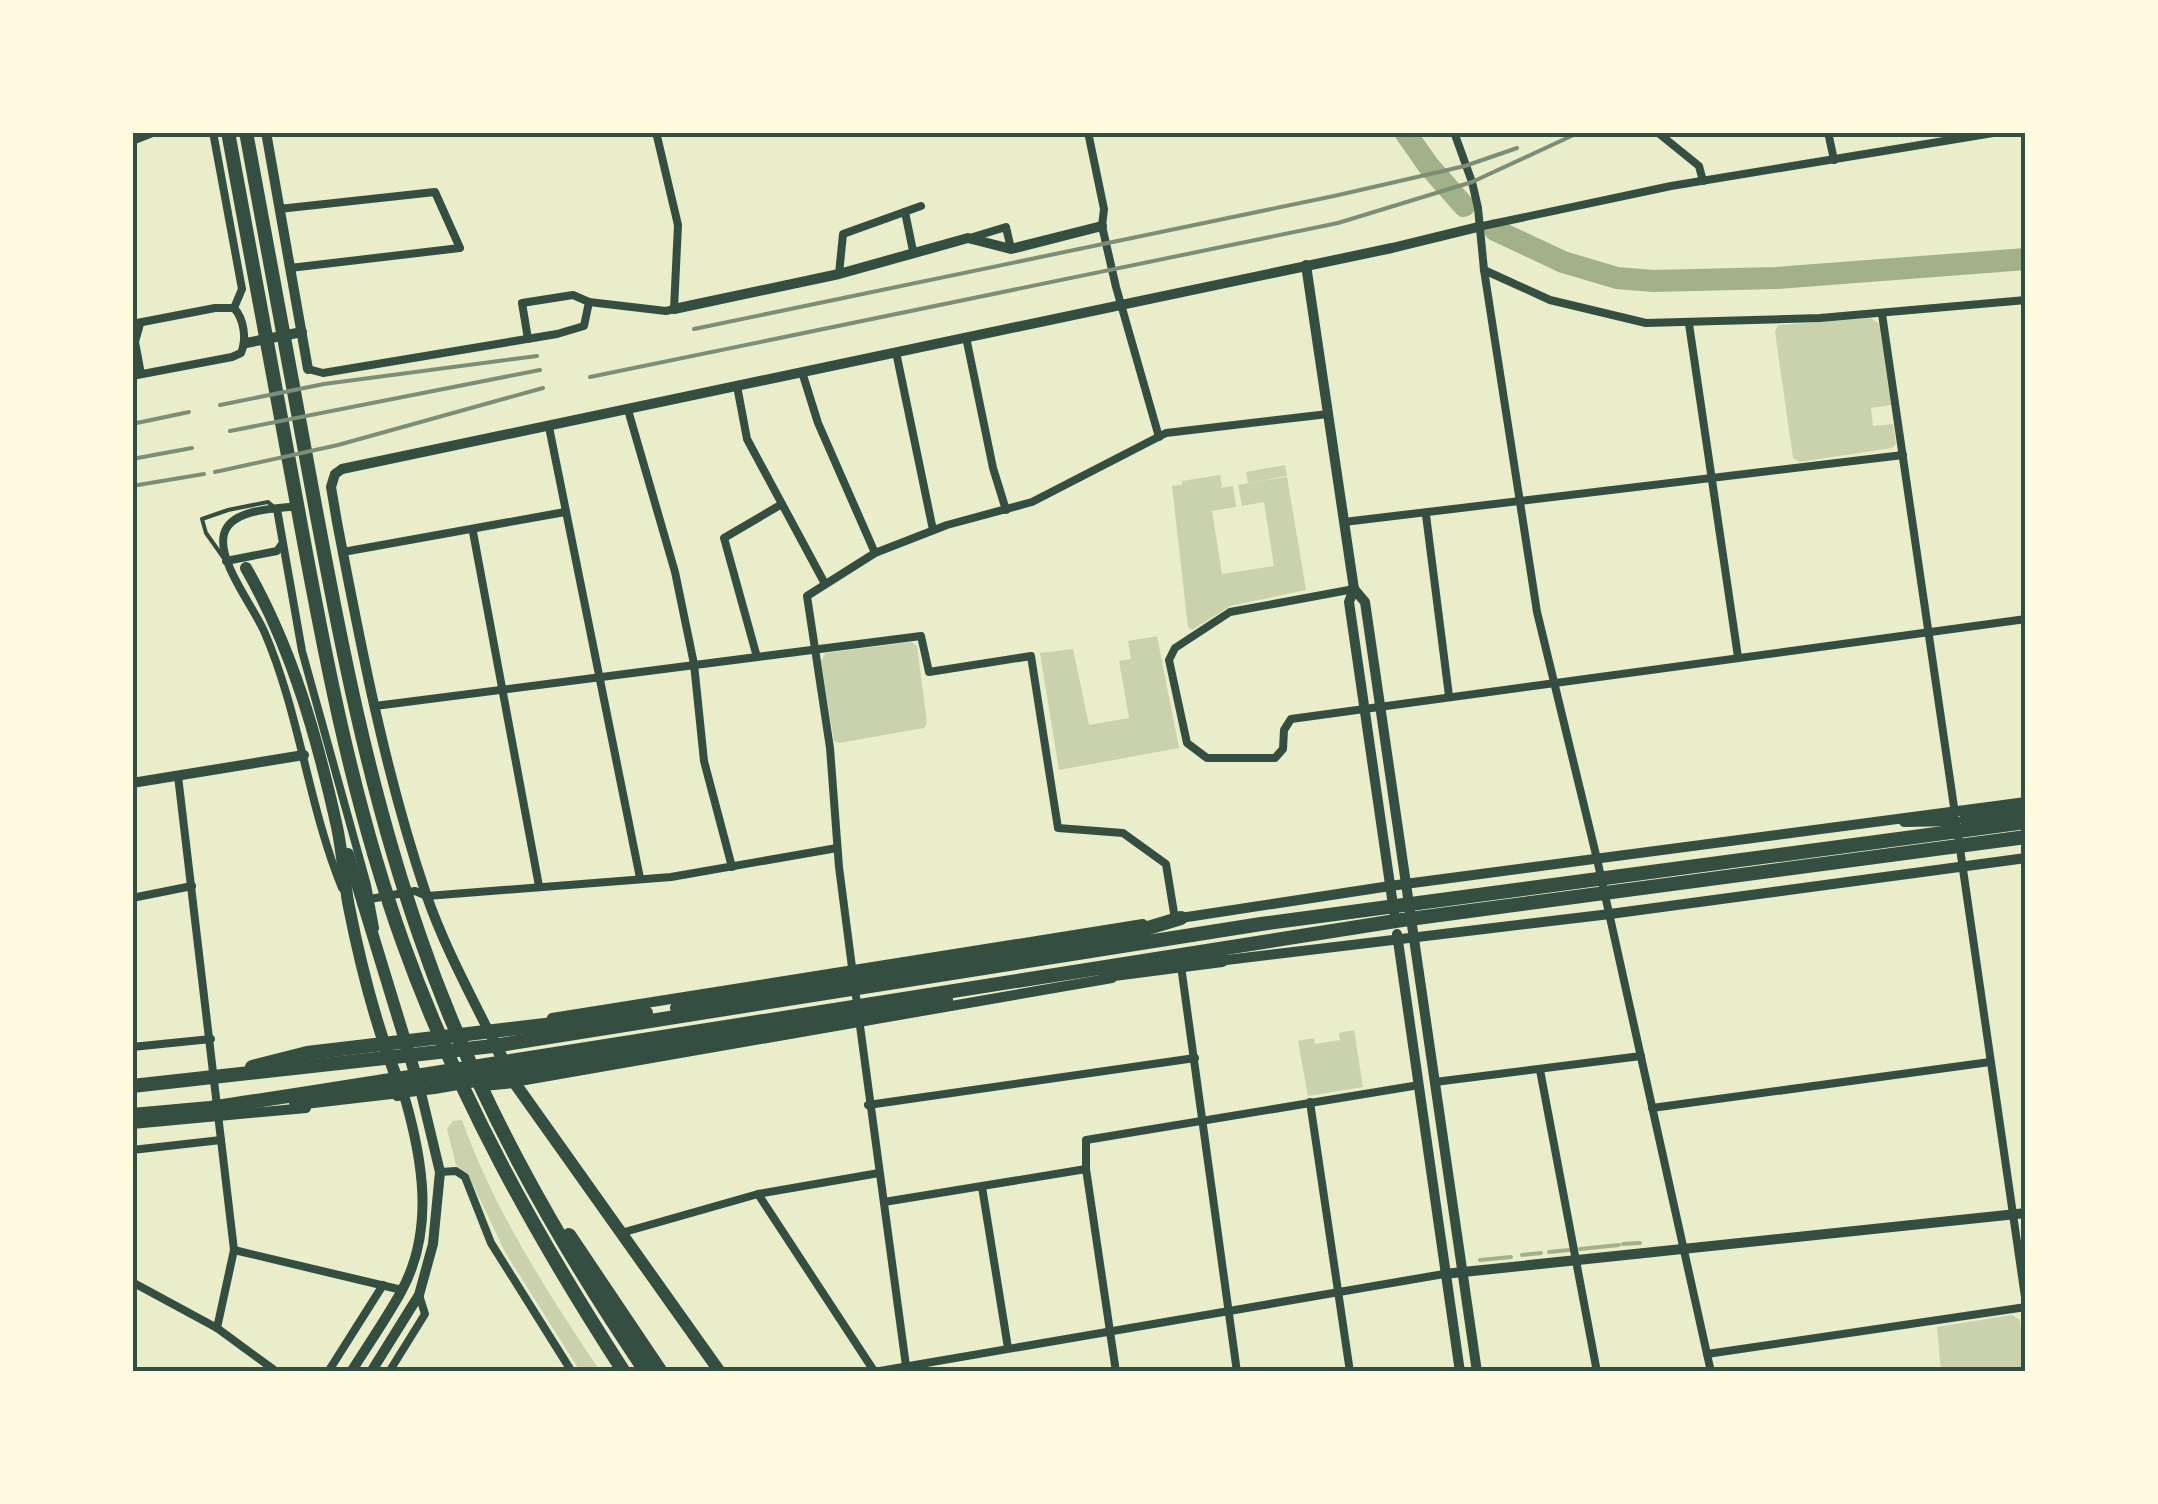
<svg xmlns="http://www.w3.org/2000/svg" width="2158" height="1504" font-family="Lato,sans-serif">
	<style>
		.green { fill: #cad2ad }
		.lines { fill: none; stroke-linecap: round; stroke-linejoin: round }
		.stream { stroke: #a3b18a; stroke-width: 4 }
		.river { stroke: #a3b18a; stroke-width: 22 }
		.service { stroke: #344e41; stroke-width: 4 }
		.minor { stroke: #344e41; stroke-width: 8 }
		.tertiary { stroke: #344e41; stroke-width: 10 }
		.primary { stroke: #344e41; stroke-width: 12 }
		.motorway { stroke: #344e41; stroke-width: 14 }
		.rail { stroke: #7c8e77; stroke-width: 4 }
		.neatline { fill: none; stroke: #344e41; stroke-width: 4 }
	</style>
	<rect width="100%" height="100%" fill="#e9edc9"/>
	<g class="green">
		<polygon points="1871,318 1879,324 1891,405 1871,408 1873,426 1893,424 1896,444 1892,448 1800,462 1793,458 1775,332 1778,325"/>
		<polygon points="1285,465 1287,476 1249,483 1287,477 1306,590 1230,606 1192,630 1188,627 1172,486 1182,485 1182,481 1220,475 1222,486 1220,488 1233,486 1236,507 1212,511 1222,574 1274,566 1264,502 1242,506 1238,485 1248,483 1246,472"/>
		<polygon points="1157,636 1179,748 1059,770 1040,653 1073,649 1089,725 1129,718 1119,661 1131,659 1128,641"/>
		<polygon points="911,642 917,646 927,723 924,728 839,743 834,741 821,661 826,653"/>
		<polygon points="1354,1030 1363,1087 1308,1096 1298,1041 1314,1038 1315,1044 1340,1040 1339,1033"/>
		<path d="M 462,1120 C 494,1210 547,1292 600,1371 L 580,1371 L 505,1252 L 468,1174 L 456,1165 L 447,1129 L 453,1121 Z"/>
		<polygon points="2012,1315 2020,1320 2025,1371 1941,1371 1937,1327"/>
	</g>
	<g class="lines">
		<g class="stream">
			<polyline points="1623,1244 1640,1243"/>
			<polyline points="1580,1249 1619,1245"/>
			<polyline points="1549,1252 1569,1250"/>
			<polyline points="1522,1255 1541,1253"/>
			<polyline points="1480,1260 1511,1257"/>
		</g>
		<g class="river">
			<polyline points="1405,132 1428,165 1464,206"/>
			<polyline points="1495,230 1563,262 1617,278 1653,281 1776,278 2026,259"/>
		</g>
		<polyline class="service" points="223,557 206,533 202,519 228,510 268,502 274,507"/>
		<g class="minor">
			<polyline points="213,132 242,289 234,308"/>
			<polyline points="1088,132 1104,209 1102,226 1116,287 1159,437"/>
			<polyline points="1454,132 1472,182 1478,208 1484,270 1537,612 1597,859 1711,1372"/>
			<polyline points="1657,132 1699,166 1703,181"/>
			<polyline points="1828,132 1834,160"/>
			<polyline points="132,141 155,132"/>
			<polyline points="279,209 435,192 460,248 290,268"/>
			<polyline points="905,212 913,251"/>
			<polyline points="1478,227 1671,186 1999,132"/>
			<polyline points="973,237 1006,227 1011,249"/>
			<polyline points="1484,270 1550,300 1646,323 1820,318 2026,300"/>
			<polyline points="839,274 843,234 921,206"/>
			<polyline points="1882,314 1955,814"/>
			<path d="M 132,324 L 215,308 L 234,308 C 244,319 247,339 241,353 L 232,357 L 132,376"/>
			<polyline points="140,324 135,342 141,374"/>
			<polyline points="1689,324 1738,657"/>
			<polyline points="966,337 993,468 1006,510"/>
			<polyline points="528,339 522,303 573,295 589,302 666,311 674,309 678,225 656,132"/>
			<polyline points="896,352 933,530"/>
			<polyline points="308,369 323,373 557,334 584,326 589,302"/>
			<polyline points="802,372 818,423 875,553"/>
			<polyline points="737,386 747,439 824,582"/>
			<polyline points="628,410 675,572 694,664 704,761 732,867"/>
			<polyline points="549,427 640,878"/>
			<path d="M 299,506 C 277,509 231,508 224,534 C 217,561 253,606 264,631 C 300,714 308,805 342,888"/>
			<polyline points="277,509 302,651 367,885 375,928"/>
			<polyline points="1426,515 1449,696"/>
			<polyline points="1344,522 1903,455"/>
			<polyline points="473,532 539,886"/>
			<polyline points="343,552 565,512"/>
			<polyline points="226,561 277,551 282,544"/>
			<polyline points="1354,589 1230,612 1175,648 1169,660 1187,743 1207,758 1275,758 1283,749 1284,730 1291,719 2026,619"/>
			<polyline points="757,657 724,538 782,504"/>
			<polyline points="375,706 921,636 929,672 1031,656 1058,828 1123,833 1166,864 1175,919"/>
			<polyline points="178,776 234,1250 217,1328"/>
			<polyline points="1957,828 2026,1304"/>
			<polyline points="132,898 192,886"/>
			<polyline points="370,899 415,891 427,896 671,877 837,848"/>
			<polyline points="1181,966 1237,1372"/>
			<polyline points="853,975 839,867 830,748 807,596 875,553 947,525 1032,502 1166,433 1328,414"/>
			<polyline points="855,989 906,1366"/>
			<polyline points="132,1047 211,1039"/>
			<polyline points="1540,1070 1597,1372"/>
			<polyline points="1435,1082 1641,1056"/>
			<polyline points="1310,1102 1350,1372"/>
			<polyline points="868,1105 1195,1058"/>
			<polyline points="1652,1108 1990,1062"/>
			<polyline points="132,1150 221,1140"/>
			<polyline points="440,1172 456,1171 465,1177 491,1243 572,1372"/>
			<polyline points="982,1187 1008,1348"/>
			<polyline points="758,1194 874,1371"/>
			<polyline points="884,1202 1086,1169"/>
			<polyline points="621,1233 758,1194 879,1173"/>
			<polyline points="234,1250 402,1290"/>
			<polyline points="132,1282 217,1328 277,1372"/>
			<polyline points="1707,1354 2026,1307"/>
			<polyline points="328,1372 383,1285"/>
			<polyline points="389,1372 425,1314 419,1295"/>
			<polyline points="874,1372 1444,1274"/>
			<polyline points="1116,1372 1086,1169 1086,1140 1419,1085"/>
		</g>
		<g class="tertiary">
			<polyline points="266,132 308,369"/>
			<polyline points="1306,265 1354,589 1349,602 1394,912"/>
			<polyline points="674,309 839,274 968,238 1011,249 1102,226"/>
			<polyline points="246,343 302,332"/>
			<polyline points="1354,589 1365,602 1477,1372"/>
			<polyline points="132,783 304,755"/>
			<polyline points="1904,822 1956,821"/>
			<polyline points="1174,919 1390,886 2026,802"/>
			<polyline points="1397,934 1460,1372"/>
			<polyline points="1218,961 1610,914 2026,858"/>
			<polyline points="552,1018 1143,924"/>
			<path d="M 492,1033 L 490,1034 C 467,988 443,943 426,894 C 385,773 361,647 337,522 L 331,487 L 335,474 L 342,469 L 1392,248 L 1478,227"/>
			<polyline points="514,1082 1112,978"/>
			<polyline points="132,1124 306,1108"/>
			<polyline points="1444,1274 2026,1213"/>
			<path d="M 351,1372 C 368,1345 386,1319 401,1292 C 435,1230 423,1160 404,1095 L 397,1096"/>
			<polyline points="371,1372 419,1295 433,1244 440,1172 421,1093"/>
		</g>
		<g class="primary">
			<path d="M 246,568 C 292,648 317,737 337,827 C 342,851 344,877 348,902 C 360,963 376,1028 400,1086"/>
			<polyline points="348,854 418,1083"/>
			<polyline points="493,1040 514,1082 720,1372"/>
			<polyline points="483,1085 514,1082"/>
		</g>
		<g class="motorway">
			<path d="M 228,132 C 251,256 274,380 297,504 C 324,652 352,801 403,943 C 458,1096 536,1236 624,1372"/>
			<path d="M 246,132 C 268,251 290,370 312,489 C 340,641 369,791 420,937 C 473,1092 554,1236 646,1372"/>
			<polyline points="1966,819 2026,812"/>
			<polyline points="1106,975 1222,960"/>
			<polyline points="677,1008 1075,944 1125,935 1181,918"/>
			<polyline points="252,1067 307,1053 646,1013"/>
			<polyline points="132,1086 493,1046 1261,924 2026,822"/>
			<polyline points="296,1103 434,1087 946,1000"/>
			<polyline points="132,1115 210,1108 321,1091 1402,920 2026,837"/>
			<polyline points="569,1235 661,1372"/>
		</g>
		<g class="rail">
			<polyline points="694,329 1334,196 1465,166 1517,148"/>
			<polyline points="590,377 1338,223 1472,182 1580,132"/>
			<polyline points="220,405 324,384 537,356"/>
			<polyline points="132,424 189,412"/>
			<polyline points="230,431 540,370"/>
			<polyline points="132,459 192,448"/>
			<polyline points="215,472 338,445 543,388"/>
			<polyline points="132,486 204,474"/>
		</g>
	</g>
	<rect width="2158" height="1504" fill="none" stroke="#fefae0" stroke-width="270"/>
	<rect x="135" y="135" width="1888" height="1234" class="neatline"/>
</svg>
